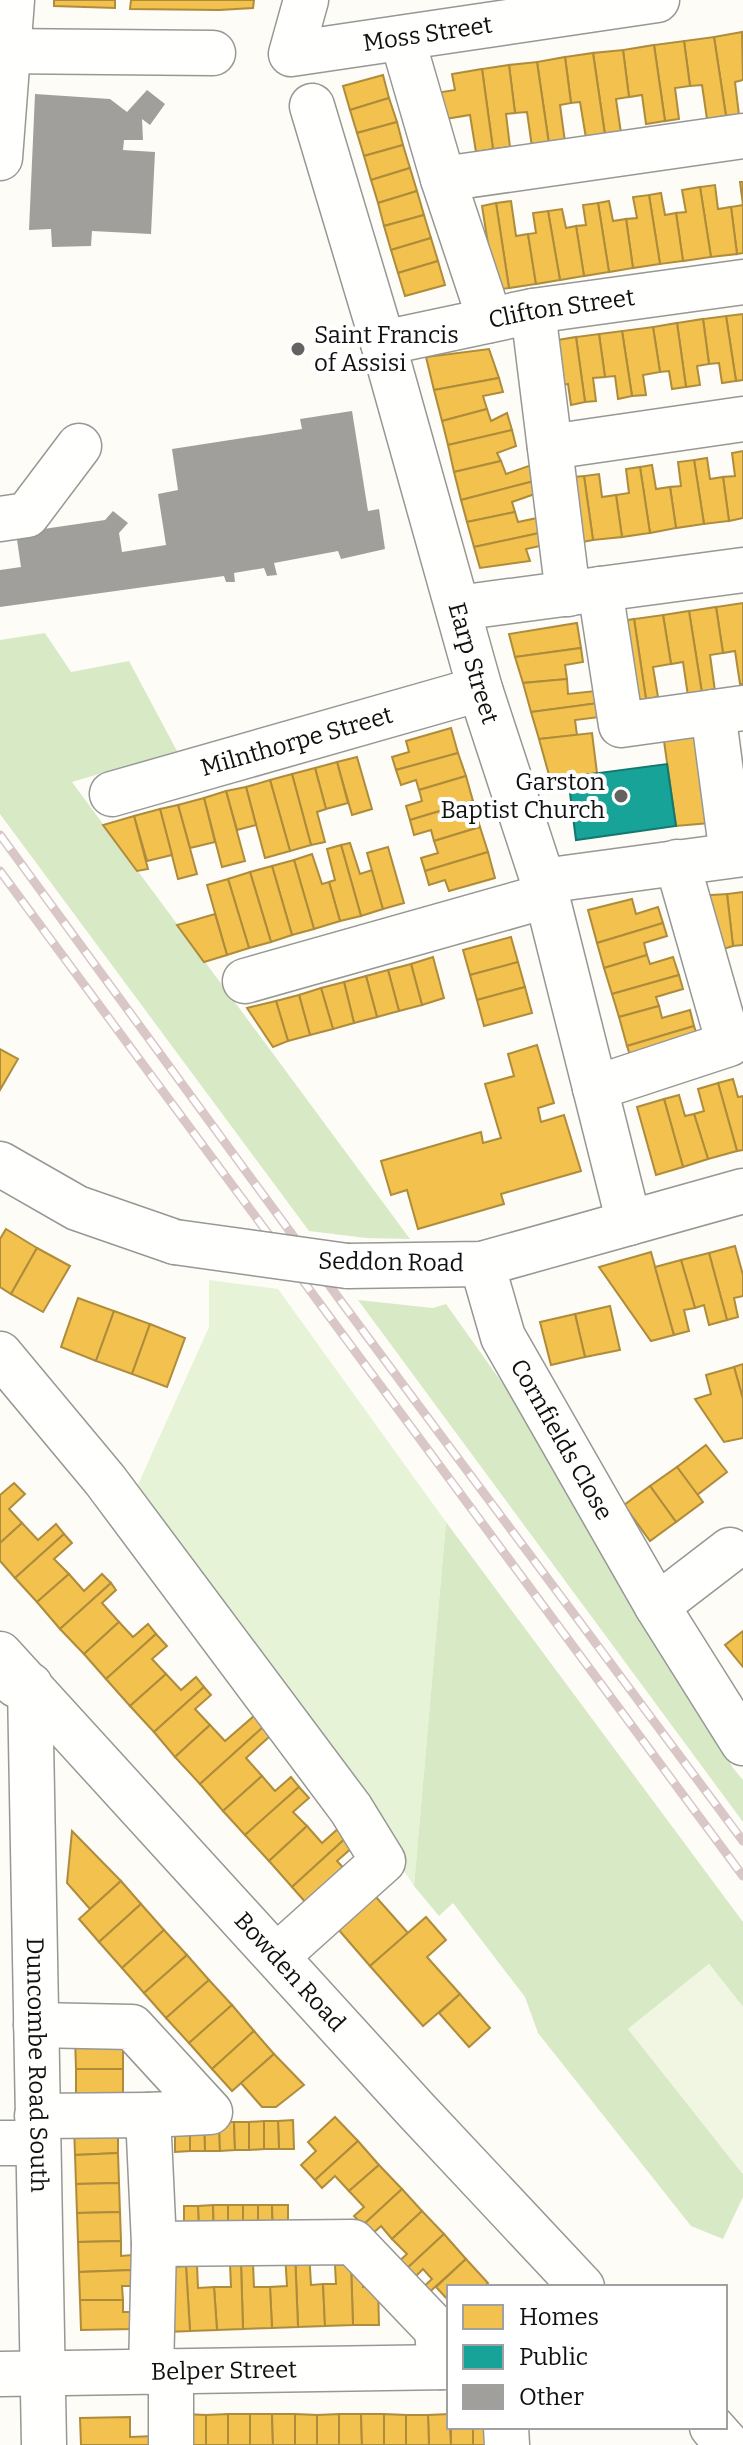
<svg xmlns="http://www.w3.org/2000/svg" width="743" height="2445" font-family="Bitter,serif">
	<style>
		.green { fill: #e7f3d7 }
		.forest { fill: #d8eac5 }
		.pitch { fill: #f0f6e1 }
		.homes { fill: #f2c14e; stroke: #ae8c3c; stroke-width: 2 }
		.public { fill: #17a398; stroke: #157770; stroke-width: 2 }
		.building { fill: #a19f9c }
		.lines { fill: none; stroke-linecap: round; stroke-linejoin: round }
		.minor-casing { stroke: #979795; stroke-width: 47 }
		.minor { stroke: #fffffe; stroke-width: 44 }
		.rail-casing { stroke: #d9c6c7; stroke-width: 9 }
		.rail { stroke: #fff; stroke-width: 6; stroke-dasharray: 18; stroke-linecap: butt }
		.minor-bridge-casing { stroke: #979795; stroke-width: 47; stroke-linecap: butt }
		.minor-bridge { stroke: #fffffe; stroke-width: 44 }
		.poi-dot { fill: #646362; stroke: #fff; stroke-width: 3 }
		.labels { text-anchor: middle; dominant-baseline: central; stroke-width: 8; stroke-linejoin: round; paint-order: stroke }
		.street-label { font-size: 24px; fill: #111; stroke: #fff }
		.poi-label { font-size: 24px; fill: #111; stroke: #fff; text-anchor: start }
	</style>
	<rect width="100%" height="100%" fill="#fdfcf7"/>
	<polygon class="green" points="209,1280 278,1289 446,1522 414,1886 394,1856 131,1500 209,1327"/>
	<g class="forest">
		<polygon points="45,633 71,672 129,661 177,751 72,782 410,1239 366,1238 309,1231 0,814 0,640"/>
		<polygon points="358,1300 433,1308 446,1304 544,1442 733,1768 743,1780 743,1822"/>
		<polygon points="446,1522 743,1922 743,2007 709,1964 628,2029 743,2174 743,2197 723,2239 691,2226 538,2033 525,1997 453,1903 439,1916 414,1886"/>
	</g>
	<polygon class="pitch" points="709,1964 743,2007 743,2171 741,2172 628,2029"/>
	<g class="homes">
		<polygon points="54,0 115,0 115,8 54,6"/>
		<polygon points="131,0 254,0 253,8 219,10 130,9"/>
		<polygon points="742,32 743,80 735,82 739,115 726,116 714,37"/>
		<polygon points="714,37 726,116 707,119 702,85 690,86 684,41"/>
		<polygon points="684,41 690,86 675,88 679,119 665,121 654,45"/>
		<polygon points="654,45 665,121 646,124 642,95 629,97 623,50"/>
		<polygon points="623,50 629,97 616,99 621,133 605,135 593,53"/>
		<polygon points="593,53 605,135 586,138 580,102 571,103 565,57"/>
		<polygon points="565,57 571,103 560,105 565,142 549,144 537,62"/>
		<polygon points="537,62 549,144 532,147 527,112 515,113 509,65"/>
		<polygon points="509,65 515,113 506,114 510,147 493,149 482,69"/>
		<polygon points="482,69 493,149 476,152 470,115 439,120 436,93 455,90 452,74"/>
		<polygon points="383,75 389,98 350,110 343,86"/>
		<polygon points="389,98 397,122 357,133 350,110"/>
		<polygon points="397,122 403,145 364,156 357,133"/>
		<polygon points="403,145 410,168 371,180 364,156"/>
		<polygon points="410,168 417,191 378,203 371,180"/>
		<polygon points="740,182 743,182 743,253 737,254 731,207 743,205"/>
		<polygon points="715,185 718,209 731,207 737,254 711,257 700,187"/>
		<polygon points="700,187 711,257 683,261 676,213 686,212 682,190"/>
		<polygon points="417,191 424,215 384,226 378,203"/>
		<polygon points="661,193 665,215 676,213 683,261 660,264 649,195"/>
		<polygon points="649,195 660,264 633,268 626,219 637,218 633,197"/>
		<polygon points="511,201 516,236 528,234 536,284 509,288 496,203"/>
		<polygon points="609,201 613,221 626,219 633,268 609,272 598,203"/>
		<polygon points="496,203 509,288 483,292 488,244 482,206"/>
		<polygon points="598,203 609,272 584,276 576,226 586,225 583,205"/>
		<polygon points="562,209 566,228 576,226 584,276 560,280 548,211"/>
		<polygon points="548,211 560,280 536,284 528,234 536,233 533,213"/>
		<polygon points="424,215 431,238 391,250 384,226"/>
		<polygon points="431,238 438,261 398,273 391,250"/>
		<polygon points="438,261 445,285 405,296 398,273"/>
		<polygon points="743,314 743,380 736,381 726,316"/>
		<polygon points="726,316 736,381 722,383 719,363 709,364 703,319"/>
		<polygon points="703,319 709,364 697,366 700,385 686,387 677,323"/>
		<polygon points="677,323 686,387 672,389 669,371 660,372 653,327"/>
		<polygon points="653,327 660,372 643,375 646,395 632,396 622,331"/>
		<polygon points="622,331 632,396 618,399 615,376 605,377 599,334"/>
		<polygon points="599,334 605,377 593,378 596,401 585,402 576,337"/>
		<polygon points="576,337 585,402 571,405 568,384 558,386 551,341"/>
		<polygon points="489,349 499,378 434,390 426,357"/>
		<polygon points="499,378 503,392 483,396 487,409 442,421 434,390"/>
		<polygon points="487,409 491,421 507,413 512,430 448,445 442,421"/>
		<polygon points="512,430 516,446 497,453 501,461 454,472 448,445"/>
		<polygon points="743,451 743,518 729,521 723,477 735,476 732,453"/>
		<polygon points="707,458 710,479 723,477 729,521 704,524 694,460"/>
		<polygon points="694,460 704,524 676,528 670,487 681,486 678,462"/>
		<polygon points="501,461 506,474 543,461 546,478 461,500 454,472"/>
		<polygon points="652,465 656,489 670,487 676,528 650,533 640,467"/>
		<polygon points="640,467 650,533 622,537 616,495 629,493 626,469"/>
		<polygon points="599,474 602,497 616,495 622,537 593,540 584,476"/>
		<polygon points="584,476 593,540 573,544 574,477"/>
		<polygon points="546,478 549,489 512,502 515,512 467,522 461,500"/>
		<polygon points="515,512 518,522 551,515 553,530 474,547 467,522"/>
		<polygon points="553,530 554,543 526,549 530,561 480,568 474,547"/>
		<polygon points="743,603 743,684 740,684 735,651 723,653 716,607"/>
		<polygon points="716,607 723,653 710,655 715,691 702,693 689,611"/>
		<polygon points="689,611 702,693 688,696 683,662 671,664 663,615"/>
		<polygon points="663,615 671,664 653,667 658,697 646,699 634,619"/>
		<polygon points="634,619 646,699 632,701 611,623"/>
		<polygon points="577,623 581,648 515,657 509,634"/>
		<polygon points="581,648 583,662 565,665 567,679 523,683 515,657"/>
		<polygon points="567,679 568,694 605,690 606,702 531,712 523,683"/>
		<polygon points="606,702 608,716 575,720 577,735 539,739 531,712"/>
		<polygon points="707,720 721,822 676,826 662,727"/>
		<polygon points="451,728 458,753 396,770 392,757 409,752 406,741"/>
		<polygon points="592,733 597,773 568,777 549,775 539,739"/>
		<polygon points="458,753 466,776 419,790 416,780 401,785 396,770"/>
		<polygon points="357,757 372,809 352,815 337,762"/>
		<polygon points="337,762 348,803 326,809 315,768"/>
		<polygon points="315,768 326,809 317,812 325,842 311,845 292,774"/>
		<polygon points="292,774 311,845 290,851 270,780"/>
		<polygon points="466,776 473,801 410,820 406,806 422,801 419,790"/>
		<polygon points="270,780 290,851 265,858 246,787"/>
		<polygon points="246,787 256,825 237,830 226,791"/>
		<polygon points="226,791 245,861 222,867 204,798"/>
		<polygon points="204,798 215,842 190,848 178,805"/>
		<polygon points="473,801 480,827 434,841 431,830 414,835 410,820"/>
		<polygon points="178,805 197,874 178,879 160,809"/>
		<polygon points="160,809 172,855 147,861 134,816"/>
		<polygon points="134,816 148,869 137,871 103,825"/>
		<polygon points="480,827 488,852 425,871 421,858 438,853 434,841"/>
		<polygon points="350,843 360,874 372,870 383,909 361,916 341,845"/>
		<polygon points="341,845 361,916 340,921 329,882 335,880 327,849"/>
		<polygon points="388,847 404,903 383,909 367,853"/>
		<polygon points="488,852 495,878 449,891 445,880 429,885 425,871"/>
		<polygon points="312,854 322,884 329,882 340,921 314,929 294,860"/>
		<polygon points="294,860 314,929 292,935 272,866"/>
		<polygon points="272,866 292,935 271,942 250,872"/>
		<polygon points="250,872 271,942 249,948 228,879"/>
		<polygon points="228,879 249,948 227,955 207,885"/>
		<polygon points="743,892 743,945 733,946 727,894"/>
		<polygon points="727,894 733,946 720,950 695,896"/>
		<polygon points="632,899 636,914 658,907 663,923 597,943 588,910"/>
		<polygon points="215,914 227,955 204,962 177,925"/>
		<polygon points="663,923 667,936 644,943 647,955 604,968 597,943"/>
		<polygon points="511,937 518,962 470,975 463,950"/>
		<polygon points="647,955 650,964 673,957 679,975 612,994 604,968"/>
		<polygon points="433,957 444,998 422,1005 411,964"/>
		<polygon points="518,962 525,987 477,1000 470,975"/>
		<polygon points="411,964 422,1005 399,1011 388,970"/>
		<polygon points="388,970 399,1011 377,1017 366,976"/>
		<polygon points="679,975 683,989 656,997 659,1006 619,1017 612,994"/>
		<polygon points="366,976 377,1017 354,1023 344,982"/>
		<polygon points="344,982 354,1023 333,1029 321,988"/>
		<polygon points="525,987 532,1013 484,1026 477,1000"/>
		<polygon points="321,988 333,1029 310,1035 299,995"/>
		<polygon points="299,995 310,1035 288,1041 276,1001"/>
		<polygon points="276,1001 288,1041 273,1047 247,1008"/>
		<polygon points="659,1006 662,1018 690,1010 694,1026 627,1046 619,1017"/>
		<polygon points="694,1026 698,1038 634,1068 627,1046"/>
		<polygon points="537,1045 554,1103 538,1108 541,1122 564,1115 581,1171 501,1194 504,1204 418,1229 407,1190 391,1195 381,1161 481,1132 483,1143 501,1138 485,1084 514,1076 508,1054"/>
		<polygon points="0,1049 18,1059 0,1090"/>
		<polygon points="733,1079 738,1097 743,1096 743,1150 737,1151 718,1083"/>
		<polygon points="718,1083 737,1151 708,1159 694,1114 704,1111 698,1089"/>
		<polygon points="679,1095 685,1116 694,1114 708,1159 683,1167 664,1099"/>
		<polygon points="664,1099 683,1167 656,1175 637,1107"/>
		<polygon points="6,1229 37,1248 11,1294 0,1287 0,1239"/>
		<polygon points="735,1246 743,1275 743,1296 734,1298 738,1317 727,1320 709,1253"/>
		<polygon points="37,1248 70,1266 43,1312 11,1294"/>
		<polygon points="651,1252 674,1335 651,1341 599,1267"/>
		<polygon points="709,1253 727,1320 709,1325 704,1305 695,1308 681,1260"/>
		<polygon points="681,1260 695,1308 684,1310 689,1331 674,1335 655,1267"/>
		<polygon points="78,1298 114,1311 96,1361 61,1347"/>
		<polygon points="610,1306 620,1350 585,1357 575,1314"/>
		<polygon points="114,1311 150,1324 132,1374 96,1361"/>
		<polygon points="575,1314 585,1357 551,1365 540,1322"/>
		<polygon points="150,1324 185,1338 167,1387 132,1374"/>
		<polygon points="743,1364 743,1399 734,1367"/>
		<polygon points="734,1367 743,1399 743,1438 724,1442 695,1399 711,1394 706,1375"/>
		<polygon points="706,1445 727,1472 697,1495 677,1467"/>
		<polygon points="677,1467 703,1502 676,1522 650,1486"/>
		<polygon points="14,1483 25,1494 9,1509 22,1523 0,1543 0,1495"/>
		<polygon points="650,1486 676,1522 650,1541 624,1505"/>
		<polygon points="22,1523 38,1540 56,1524 64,1534 15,1578 0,1561 0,1543"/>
		<polygon points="64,1534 72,1543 54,1559 69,1574 37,1602 15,1578"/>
		<polygon points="69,1574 84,1591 102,1574 111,1583 60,1629 37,1602"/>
		<polygon points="111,1583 116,1590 102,1603 119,1622 84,1654 60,1629"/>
		<polygon points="119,1622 133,1637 148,1624 156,1634 106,1679 84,1654"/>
		<polygon points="743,1631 743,1667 725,1645"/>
		<polygon points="156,1634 167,1646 152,1659 166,1674 130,1706 106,1679"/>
		<polygon points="166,1674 181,1690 196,1677 204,1687 154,1732 130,1706"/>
		<polygon points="204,1687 211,1695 195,1709 210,1725 175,1757 154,1732"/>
		<polygon points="263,1708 272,1719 200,1784 175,1757 210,1725 225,1741"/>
		<polygon points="272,1719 280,1727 246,1758 262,1776 223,1811 200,1784"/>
		<polygon points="262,1776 275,1791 291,1777 299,1787 245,1835 223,1811"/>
		<polygon points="299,1787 309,1798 293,1812 307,1826 269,1861 245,1835"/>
		<polygon points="307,1826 322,1843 340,1827 348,1836 292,1887 269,1861"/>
		<polygon points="72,1831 121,1881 90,1909 67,1883"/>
		<polygon points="348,1836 355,1845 337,1861 352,1877 314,1912 292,1887"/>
		<polygon points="121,1881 141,1904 99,1942 79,1919"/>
		<polygon points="368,1888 408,1933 370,1966 331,1921"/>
		<polygon points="141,1904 164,1930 122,1968 99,1942"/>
		<polygon points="426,1917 446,1940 427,1957 460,1994 423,2026 370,1966"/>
		<polygon points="164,1930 187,1955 144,1993 122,1968"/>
		<polygon points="187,1955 209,1980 166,2018 144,1993"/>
		<polygon points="209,1980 232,2005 189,2043 166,2018"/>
		<polygon points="460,1994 490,2028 469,2047 439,2013"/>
		<polygon points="232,2005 254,2031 212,2069 189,2043"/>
		<polygon points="254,2031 274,2054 232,2091 212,2069"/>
		<polygon points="123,2037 123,2069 76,2069 75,2038"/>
		<polygon points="274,2054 304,2085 276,2107 262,2107 241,2083"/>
		<rect x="76" y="2069" width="47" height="31"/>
		<polygon points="335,2117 358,2141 315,2180 301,2165 316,2151 308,2142"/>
		<polygon points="293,2120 294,2149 279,2149 278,2121"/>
		<polygon points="264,2121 264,2149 249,2150 249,2122"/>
		<polygon points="264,2121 278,2121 279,2149 264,2149"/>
		<polygon points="219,2122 220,2151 205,2151 204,2123"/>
		<polygon points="219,2122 234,2122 235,2150 220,2151"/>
		<polygon points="234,2122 249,2122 249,2150 235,2150"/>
		<polygon points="190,2123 204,2123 205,2151 190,2151"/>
		<polygon points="190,2123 190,2151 175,2152 175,2124"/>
		<polygon points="118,2124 118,2153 75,2155 74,2125"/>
		<polygon points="358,2141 379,2165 349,2191 335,2176 322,2188 315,2180"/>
		<polygon points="118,2153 119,2183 76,2184 75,2155"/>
		<polygon points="379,2165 402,2189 363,2225 354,2216 364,2207 349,2191"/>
		<polygon points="119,2183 120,2212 77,2213 76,2184"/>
		<polygon points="402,2189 422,2211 392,2239 381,2226 371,2235 363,2225"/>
		<polygon points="213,2205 214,2235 199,2235 198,2206"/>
		<polygon points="213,2205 228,2205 228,2235 214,2235"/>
		<rect x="228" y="2205" width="15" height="30"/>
		<rect x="243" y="2205" width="15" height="30"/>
		<polygon points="258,2205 272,2205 273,2235 258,2235"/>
		<polygon points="272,2205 288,2205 288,2235 273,2235"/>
		<polygon points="184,2206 198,2206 199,2235 184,2235"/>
		<polygon points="422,2211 444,2234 403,2272 396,2264 407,2254 392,2239"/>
		<polygon points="120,2212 121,2241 78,2242 77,2213"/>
		<polygon points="444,2234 466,2259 424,2297 418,2292 432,2279 423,2269 411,2281 403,2272"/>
		<polygon points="121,2241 121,2256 132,2255 132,2270 79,2272 78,2242"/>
		<polygon points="309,2251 311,2285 323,2284 325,2326 298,2327 295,2252"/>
		<polygon points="295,2252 298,2327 272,2328 270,2287 287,2286 285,2253"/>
		<polygon points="466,2259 488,2283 484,2287 449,2287 449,2301 436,2287"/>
		<polygon points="253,2263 254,2287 270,2287 272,2328 243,2329 241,2264"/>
		<polygon points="230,2264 241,2264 243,2329 217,2330 214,2287 231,2287"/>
		<polygon points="363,2264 363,2287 378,2286 379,2325 353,2325 351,2265"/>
		<polygon points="197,2265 198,2288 214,2287 217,2330 190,2331 186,2266"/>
		<polygon points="335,2265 351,2265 353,2325 325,2326 323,2284 336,2284"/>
		<polygon points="186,2266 190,2331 166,2332 163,2289 175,2288 174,2267"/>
		<polygon points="132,2270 132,2286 122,2286 123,2300 80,2300 79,2272"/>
		<polygon points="80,2300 123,2300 123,2312 134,2312 134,2329 81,2330"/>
		<polygon points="183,2414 206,2415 206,2445 183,2445"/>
		<polygon points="228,2414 228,2445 206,2445 206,2415"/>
		<rect x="228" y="2414" width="22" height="31"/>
		<polygon points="250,2414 272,2414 273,2445 250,2445"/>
		<polygon points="272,2414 295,2414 295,2445 273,2445"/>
		<polygon points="295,2414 317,2415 317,2445 295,2445"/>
		<polygon points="339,2414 361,2414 362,2445 339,2445"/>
		<polygon points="339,2414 339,2445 317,2445 317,2415"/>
		<polygon points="361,2414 384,2414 384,2445 362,2445"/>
		<polygon points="384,2414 406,2415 406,2445 384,2445"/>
		<polygon points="449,2414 451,2445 429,2445 428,2415"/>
		<polygon points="406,2415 428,2415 429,2445 406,2445"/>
		<polygon points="130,2417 130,2437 155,2436 156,2445 81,2445 80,2418"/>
		<rect x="451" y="2427" width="22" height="18"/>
		<rect x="473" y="2427" width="22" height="18"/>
	</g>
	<polygon class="public" points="667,764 676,826 576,840 568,777"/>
	<g class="building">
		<polygon points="147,90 165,104 150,125 142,119 143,140 124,140 123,150 155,152 151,234 92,231 91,246 52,247 51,229 29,230 35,94 110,99 127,112"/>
		<polygon points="352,411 368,511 379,509 385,549 341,559 338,551 274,563 277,575 267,576 264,568 234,573 235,582 226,582 224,576 0,607 0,570 21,567 16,533 105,520 113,511 128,523 119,533 122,552 166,545 158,494 178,490 172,449 302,429 300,419"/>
	</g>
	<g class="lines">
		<defs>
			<g id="minor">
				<path id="s1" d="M 306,0 L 291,54 L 657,0"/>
				<polyline points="402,38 443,179 490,320"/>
				<polyline points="0,51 213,53"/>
				<path id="s2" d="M 312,106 L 383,343 L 480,689 L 543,881 L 629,1223"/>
				<polyline points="0,158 12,0"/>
				<polyline points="443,179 743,136"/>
				<polyline points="533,311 568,594"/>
				<path id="s3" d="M 383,343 L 533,311 L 743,282"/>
				<polyline points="550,447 743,419"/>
				<polyline points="0,519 27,515 79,446"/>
				<polyline points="600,589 621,725 743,708"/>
				<polyline points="458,608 743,570"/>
				<polyline points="713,712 732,855"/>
				<path id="s4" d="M 112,794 L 480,689"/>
				<polyline points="543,881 743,854"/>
				<polyline points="245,981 546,896"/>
				<polyline points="595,1088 729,1044 677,862"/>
				<polyline points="0,1164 77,1208 175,1242"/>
				<path id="s5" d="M 482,1264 L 503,1337 L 657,1606 L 743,1743"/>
				<polyline points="347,1266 482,1264 743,1191"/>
				<polyline points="0,1354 105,1480 351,1809 383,1861 277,1956"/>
				<polyline points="657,1606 730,1550"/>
				<path id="s6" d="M 0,1654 L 416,2110 L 582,2287"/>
				<path id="s7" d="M 16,1685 L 30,1685 L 44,2445"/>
				<polyline points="36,2025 132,2027 210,2112 148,2115"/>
				<polyline points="37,2116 148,2115 154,2244 151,2372"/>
				<polyline points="0,2143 37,2143"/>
				<polyline points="154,2244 353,2242 437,2330 440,2367"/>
				<polyline points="171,2371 171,2445"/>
				<path id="s8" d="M 0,2374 L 449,2367"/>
				<polyline points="506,2427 507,2445"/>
				<polyline points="712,2427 728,2445"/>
			</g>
		</defs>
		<use href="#minor" class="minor-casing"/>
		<use href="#minor" class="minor"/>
		<defs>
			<g id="rail">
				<polyline points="0,835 343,1304 743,1841"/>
				<polyline points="0,871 743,1876"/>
			</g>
		</defs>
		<use href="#rail" class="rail-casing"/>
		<use href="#rail" class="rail"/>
		<defs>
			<polyline id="minor-bridge" points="175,1242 347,1266"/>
		</defs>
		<use href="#minor-bridge" class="minor-bridge-casing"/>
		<use href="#minor-bridge" class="minor-bridge"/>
	</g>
	<g class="poi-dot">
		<circle cx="298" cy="349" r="8"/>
		<circle cx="621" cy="796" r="8"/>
	</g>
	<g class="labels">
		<g class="street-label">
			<text stroke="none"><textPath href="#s1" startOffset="194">Moss Street</textPath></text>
			<text stroke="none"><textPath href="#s3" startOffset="182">Clifton Street</textPath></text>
			<text stroke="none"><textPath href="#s2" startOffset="580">Earp Street</textPath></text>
			<text stroke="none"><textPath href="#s4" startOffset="192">Milnthorpe Street</textPath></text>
			<text transform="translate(391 1262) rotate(1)">Seddon Road</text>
			<text stroke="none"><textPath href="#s5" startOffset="194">Cornfields Close</textPath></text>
			<text stroke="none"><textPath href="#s6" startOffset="430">Bowden Road</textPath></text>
			<text stroke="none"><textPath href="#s7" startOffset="394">Duncombe Road South</textPath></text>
			<text stroke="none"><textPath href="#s8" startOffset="224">Belper Street</textPath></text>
		</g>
		<g class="poi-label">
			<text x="314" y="335">Saint Francis<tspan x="314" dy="28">of Assisi</tspan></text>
			<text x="605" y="782" text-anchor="end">Garston<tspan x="605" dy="28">Baptist Church</tspan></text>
		</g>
	</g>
	<rect x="447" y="2285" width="280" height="144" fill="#ffffff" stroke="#a0a0a0" stroke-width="2"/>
	<rect x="463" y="2305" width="40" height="24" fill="#f2c14e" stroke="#a0a0a0" stroke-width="2"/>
	<text x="519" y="2325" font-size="24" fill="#111111">Homes</text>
	<rect x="463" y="2345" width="40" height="24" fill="#17a398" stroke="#a0a0a0" stroke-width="2"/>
	<text x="519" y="2365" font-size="24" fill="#111111">Public</text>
	<rect x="463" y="2385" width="40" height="24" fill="#a19f9c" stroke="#a0a0a0" stroke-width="2"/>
	<text x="519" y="2405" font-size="24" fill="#111111">Other</text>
</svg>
